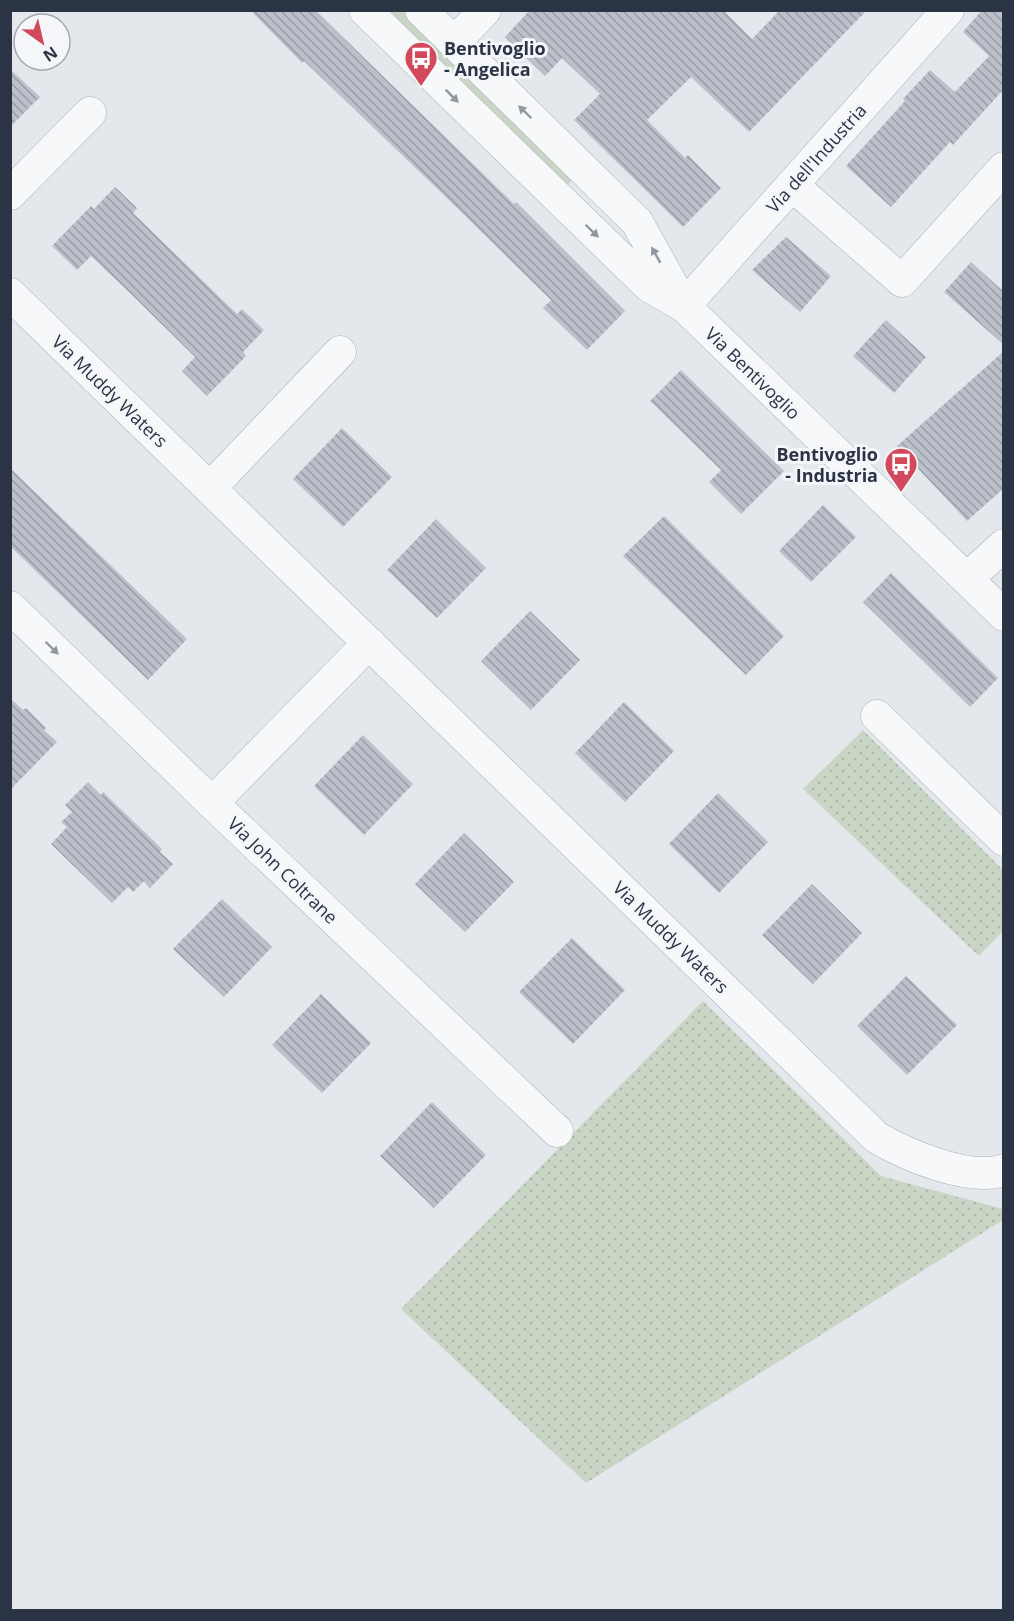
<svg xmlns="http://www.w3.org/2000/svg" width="1014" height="1621" font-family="'Open Sans',sans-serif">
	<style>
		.grass { fill: #c9d6c5 }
		.park { fill: url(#park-dots) }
		.building { fill: url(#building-back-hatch) }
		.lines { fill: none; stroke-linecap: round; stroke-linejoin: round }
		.minor-casing { stroke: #a9aeb7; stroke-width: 33 }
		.minor { stroke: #f7f8fa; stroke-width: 32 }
		.oneway { fill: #9196a0 }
		.labels { text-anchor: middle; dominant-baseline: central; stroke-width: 6; stroke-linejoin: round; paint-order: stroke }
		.poi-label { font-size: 18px; font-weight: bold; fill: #2b3445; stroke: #f4f6f9; text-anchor: start }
		.street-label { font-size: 18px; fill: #2b3445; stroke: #f4f6f9 }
	</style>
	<defs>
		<pattern id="park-dots" width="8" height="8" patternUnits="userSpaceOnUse" patternTransform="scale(1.5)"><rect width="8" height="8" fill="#c9d6c5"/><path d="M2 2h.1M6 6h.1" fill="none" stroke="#adb8ab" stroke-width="1.8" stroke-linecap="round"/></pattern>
		<pattern id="building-back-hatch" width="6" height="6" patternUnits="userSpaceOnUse" patternTransform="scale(1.5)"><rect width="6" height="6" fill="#bbc0ca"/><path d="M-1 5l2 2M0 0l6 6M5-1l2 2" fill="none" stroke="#989da6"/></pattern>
	</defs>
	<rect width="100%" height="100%" fill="#e4e7ec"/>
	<polygon class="grass" points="381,11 409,11 577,173 565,189"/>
	<g class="park">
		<polygon points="863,730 1003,870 1003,931 979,956 803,789"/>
		<polygon points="703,1001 881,1176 1003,1209 1003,1220 586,1483 401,1309"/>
	</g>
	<g class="building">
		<polygon points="250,10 315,10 514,204 516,202 625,311 587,350 543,308 551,300 453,204 304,61 302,63"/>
		<polygon points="530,10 723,10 752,39 780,10 867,10 749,132 691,77 647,120 685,158 688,155 721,188 683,227 574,120 600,94 562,58 545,76 505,37"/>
		<polygon points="982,10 1004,10 1004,89 953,145 950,142 891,207 846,166 905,101 903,99 930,70 955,92 989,56 963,32"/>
		<polygon points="10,69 40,97 10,127"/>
		<polygon points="115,187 137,208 133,213 237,314 242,309 264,330 243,352 246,356 207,396 182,371 195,357 129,292 91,256 77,270 52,246 91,206 94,209"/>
		<polygon points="786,237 831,276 800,312 752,270"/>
		<polygon points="971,262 1004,292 1004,345 944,292"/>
		<polygon points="886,320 926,357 894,393 853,356"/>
		<polygon points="1004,351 1004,488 967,521 897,446"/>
		<polygon points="681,370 784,471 741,514 709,482 721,470 650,401"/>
		<polygon points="342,428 392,477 343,527 293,479"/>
		<polygon points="10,468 187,639 148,680 10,546"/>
		<polygon points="823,505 856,537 811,582 779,551"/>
		<polygon points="664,516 784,636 746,675 623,556"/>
		<polygon points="436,519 486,568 437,618 387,570"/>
		<polygon points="891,573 998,678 970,707 863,602"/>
		<polygon points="530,611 580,660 531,710 481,661"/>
		<polygon points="10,698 23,710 26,708 46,728 44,730 57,742 10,790"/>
		<polygon points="624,702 674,751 625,802 575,753"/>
		<polygon points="363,735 413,784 364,835 314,786"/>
		<polygon points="88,782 101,795 103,792 162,849 160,852 173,864 150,888 144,881 133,892 128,887 112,903 51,844 67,827 61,822 72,812 65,805"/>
		<polygon points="718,793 768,842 719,893 669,844"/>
		<polygon points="464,833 514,882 465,932 415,884"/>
		<polygon points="812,884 862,933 813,984 762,935"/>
		<polygon points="222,899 272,947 224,997 173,949"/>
		<polygon points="572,938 625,990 573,1044 519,992"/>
		<polygon points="906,976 957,1025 907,1075 857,1026"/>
		<polygon points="321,994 371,1043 322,1093 272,1045"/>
		<polygon points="432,1102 486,1155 434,1208 380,1156"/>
	</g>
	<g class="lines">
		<defs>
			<g id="minor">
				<polyline points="365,10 649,286 684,306 1004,615"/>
				<polyline points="421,10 637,222 683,305"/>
				<polyline points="454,43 485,10"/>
				<polyline points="792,185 902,281 1004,168"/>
				<polyline points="10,194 90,113"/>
				<path d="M 10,294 L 876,1137 C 906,1155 970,1182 1004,1170"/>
				<polyline points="684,306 948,10"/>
				<polyline points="210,488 340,352"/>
				<polyline points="967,579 1004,545"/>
				<polyline points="10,607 212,803 557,1131"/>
				<polyline points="877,716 1004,840"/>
				<polyline points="212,803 369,643"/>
			</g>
		</defs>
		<use href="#minor" class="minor-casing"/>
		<use href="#minor" class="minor"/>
	</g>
	<defs><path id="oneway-solid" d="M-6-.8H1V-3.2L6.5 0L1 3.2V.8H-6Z" transform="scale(1.5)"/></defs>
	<g class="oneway">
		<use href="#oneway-solid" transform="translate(452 96) rotate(45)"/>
		<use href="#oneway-solid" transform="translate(525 112) rotate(-136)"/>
		<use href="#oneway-solid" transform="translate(592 231) rotate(44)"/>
		<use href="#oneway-solid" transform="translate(656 255) rotate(-119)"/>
		<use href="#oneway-solid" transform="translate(52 648) rotate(44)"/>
	</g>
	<defs>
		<symbol id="bus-pin" viewBox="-11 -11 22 30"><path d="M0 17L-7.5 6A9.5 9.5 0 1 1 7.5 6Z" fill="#d1495b" stroke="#f4f6f9"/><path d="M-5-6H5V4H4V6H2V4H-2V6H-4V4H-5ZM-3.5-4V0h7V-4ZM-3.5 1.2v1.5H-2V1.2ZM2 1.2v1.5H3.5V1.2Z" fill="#fff"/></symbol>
	</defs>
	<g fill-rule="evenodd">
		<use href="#bus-pin" x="402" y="39" width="38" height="52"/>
		<use href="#bus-pin" x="882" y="445" width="38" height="52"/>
	</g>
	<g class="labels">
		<g class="poi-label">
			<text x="444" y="48">Bentivoglio<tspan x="444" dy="21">- Angelica</tspan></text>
			<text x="878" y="454" text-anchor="end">Bentivoglio<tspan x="878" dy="21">- Industria</tspan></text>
		</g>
		<g class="street-label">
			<text transform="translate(816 158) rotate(-48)">Via dell'Industria</text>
			<text transform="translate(753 373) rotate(44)">Via Bentivoglio</text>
			<text transform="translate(110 391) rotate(44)">Via Muddy Waters</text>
			<text transform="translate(283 870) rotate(44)">Via John Coltrane</text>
			<text transform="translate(671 937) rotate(44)">Via Muddy Waters</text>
		</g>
	</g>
	<rect width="1014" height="1621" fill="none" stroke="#2b3445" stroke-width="24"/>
	<g transform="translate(42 42) rotate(146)"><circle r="28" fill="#f4f6f9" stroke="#a4a8b1" stroke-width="1.5"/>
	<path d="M0-4.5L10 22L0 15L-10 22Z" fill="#d1495b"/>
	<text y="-9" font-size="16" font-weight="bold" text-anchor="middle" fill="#2b3445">N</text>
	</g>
</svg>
